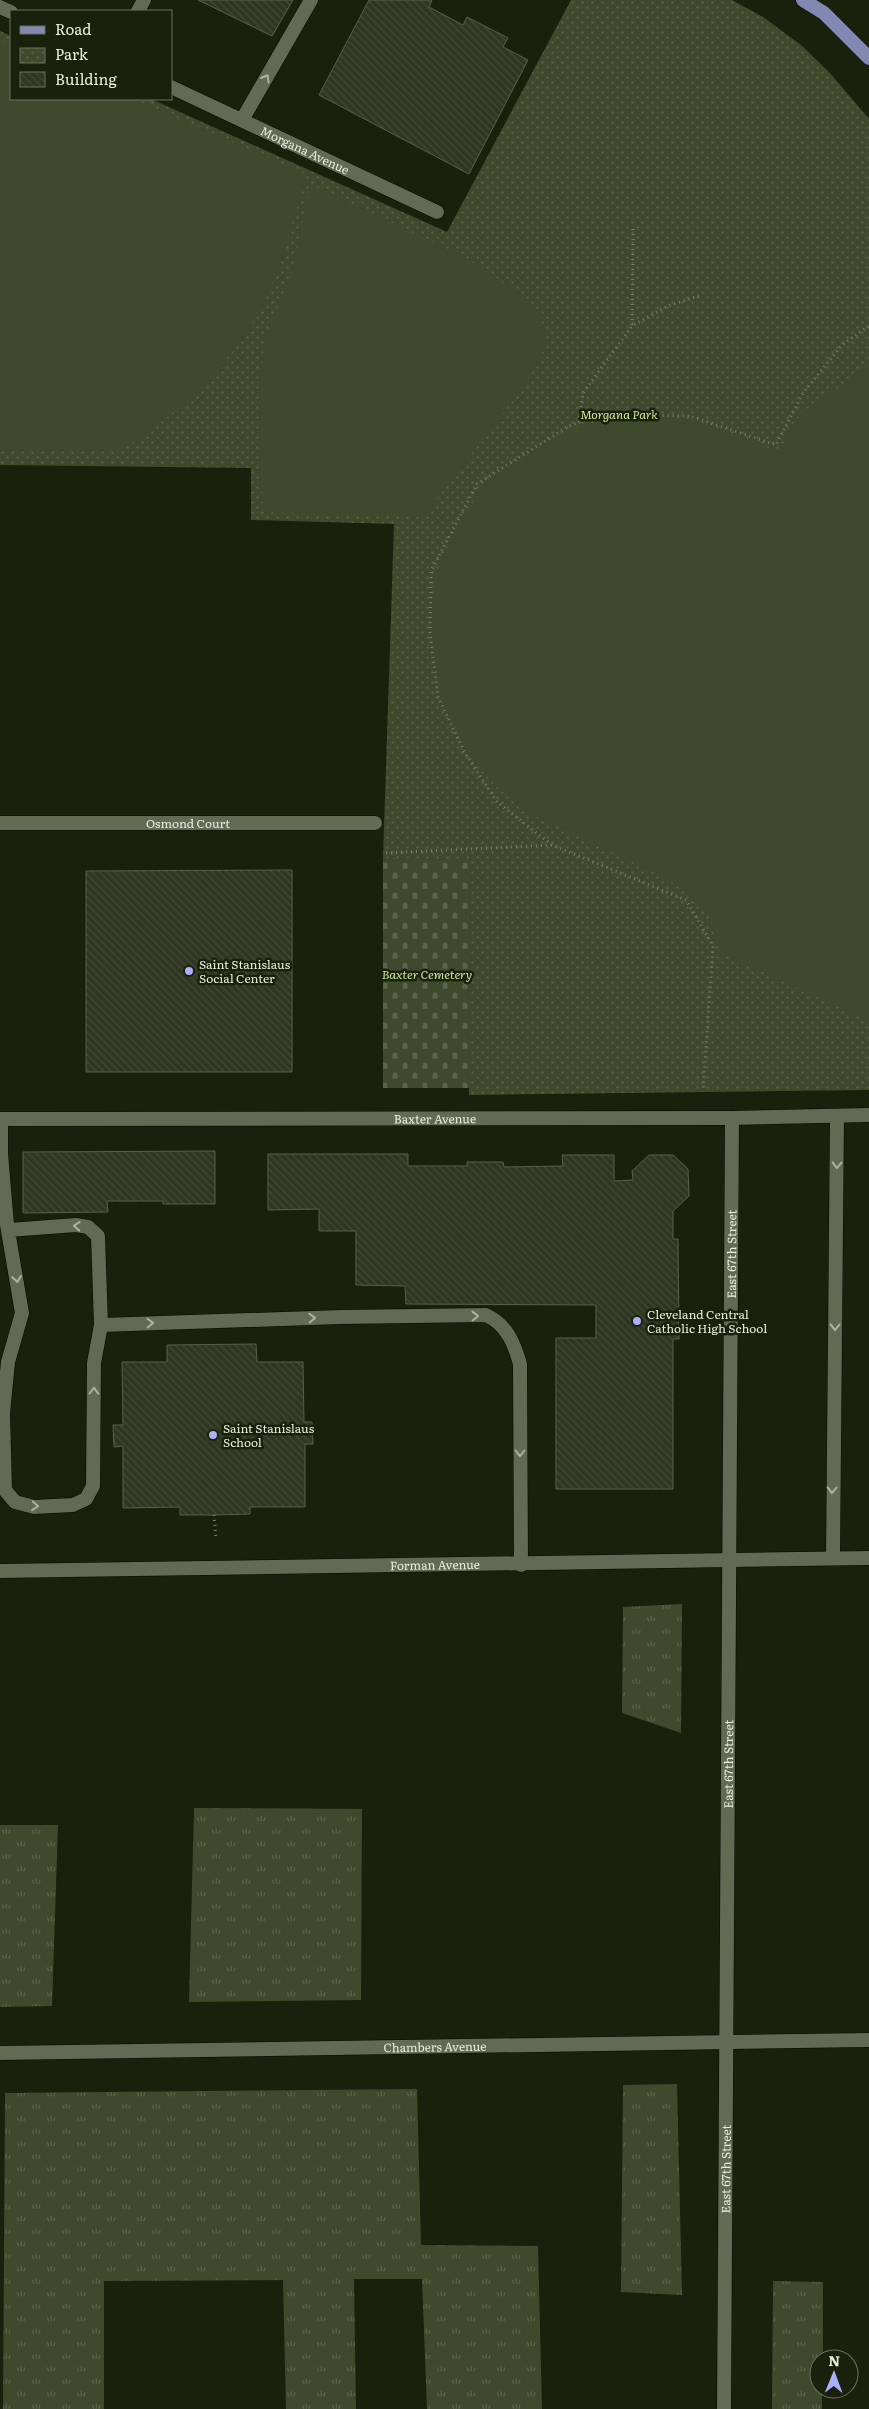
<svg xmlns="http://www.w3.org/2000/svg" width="869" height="2409" font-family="Literata,serif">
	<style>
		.grass { fill: url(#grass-tufts) }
		.cemetery { fill: url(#cemetery-stones) }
		.park { fill: url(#park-dots) }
		.pitch { fill: #3f4a2c }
		.building { fill: url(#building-back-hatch); stroke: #57604a }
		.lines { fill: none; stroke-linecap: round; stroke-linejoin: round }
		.service-casing { stroke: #050a00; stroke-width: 15 }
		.minor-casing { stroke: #050a00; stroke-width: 15 }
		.primary-casing { stroke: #050a00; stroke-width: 15 }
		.path { stroke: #7a806f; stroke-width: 3; stroke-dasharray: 1 4; stroke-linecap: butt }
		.service { stroke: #616a53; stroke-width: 14 }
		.minor { stroke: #616a53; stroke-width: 14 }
		.primary { stroke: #8388b2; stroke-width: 14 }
		.oneway { stroke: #abb2a0 }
		.poi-dot { fill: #acaffb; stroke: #19200c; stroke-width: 2 }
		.labels { text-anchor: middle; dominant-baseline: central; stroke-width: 5; stroke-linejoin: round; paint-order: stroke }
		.street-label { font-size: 12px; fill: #e7eddf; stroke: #19200c }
		.park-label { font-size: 12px; font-style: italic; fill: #c9e796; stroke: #19200c }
		.poi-label { font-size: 12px; fill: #e7eddf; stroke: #19200c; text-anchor: start }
	</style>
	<defs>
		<pattern id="grass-tufts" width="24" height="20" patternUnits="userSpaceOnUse" patternTransform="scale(1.25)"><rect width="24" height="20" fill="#3f4a2c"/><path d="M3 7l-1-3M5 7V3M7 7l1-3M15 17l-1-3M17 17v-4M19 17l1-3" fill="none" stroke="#5b644a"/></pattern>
		<pattern id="cemetery-stones" width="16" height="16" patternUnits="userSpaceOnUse" patternTransform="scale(1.25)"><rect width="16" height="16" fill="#3f4a2c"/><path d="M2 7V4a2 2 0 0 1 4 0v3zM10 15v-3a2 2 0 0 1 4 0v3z" fill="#5b644a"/></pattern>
		<pattern id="park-dots" width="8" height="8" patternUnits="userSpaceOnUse" patternTransform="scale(1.25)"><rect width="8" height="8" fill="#3f4a2c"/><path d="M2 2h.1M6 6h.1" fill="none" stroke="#5b644a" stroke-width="1.8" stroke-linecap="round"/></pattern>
		<pattern id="building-back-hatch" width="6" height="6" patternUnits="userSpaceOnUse" patternTransform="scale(1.25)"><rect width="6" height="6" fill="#2e3621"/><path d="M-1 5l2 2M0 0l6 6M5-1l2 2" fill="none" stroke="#424a36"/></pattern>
	</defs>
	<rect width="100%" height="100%" fill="#19200c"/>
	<g class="grass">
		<polygon points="682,1604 681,1733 622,1713 623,1607"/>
		<polygon points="194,1808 362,1809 361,2000 189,2002"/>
		<polygon points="0,1825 58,1825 52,2006 0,2007"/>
		<polygon points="677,2084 682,2295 621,2292 623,2085"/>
		<polygon points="417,2089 421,2245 538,2246 542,2409 427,2409 422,2279 354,2279 356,2409 286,2409 283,2280 104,2281 104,2409 3,2409 5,2093"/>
		<polygon points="773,2281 823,2282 823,2359 819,2359 819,2389 822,2389 822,2409 772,2409"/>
	</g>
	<polygon class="cemetery" points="383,858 471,859 470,1088 383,1088"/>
	<polygon class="park" points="571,0 732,0 763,17 801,45 830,73 869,119 869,1090 469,1095 471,860 383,858 394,524 251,520 251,468 0,465 0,31 11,36 11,99 151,99 447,232"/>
	<g class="pitch">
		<polygon points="0,41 11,46 11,99 133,99 306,174 283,258 260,312 239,344 212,376 176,410 123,450 0,450"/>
		<polygon points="310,184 464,257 516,291 538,311 545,332 542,358 509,405 423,517 263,512 259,391 265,339 293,269"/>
		<path d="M 869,366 L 869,1021 L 719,952 C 714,909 699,899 664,877 L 535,816 C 347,697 428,415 652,416 C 698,416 736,436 778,452 L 801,413 Z"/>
	</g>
	<g class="building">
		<polygon points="198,0 293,0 272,36"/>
		<polygon points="369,0 432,0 429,7 463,25 467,17 508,38 503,47 528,60 469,174 319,95"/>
		<polygon points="292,870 292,1072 86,1072 86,871"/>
		<polygon points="215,1151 215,1204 163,1204 163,1201 107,1201 108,1212 23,1213 23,1152"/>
		<polygon points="268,1154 408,1154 408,1166 467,1166 467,1162 503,1162 504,1167 563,1166 562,1155 614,1155 614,1181 633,1180 632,1171 649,1155 673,1155 688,1169 689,1196 673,1211 673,1239 678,1239 679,1339 673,1339 673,1489 556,1489 556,1338 596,1338 596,1305 406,1304 405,1286 356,1285 356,1231 319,1231 319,1209 268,1210"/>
		<polygon points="256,1344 257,1362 303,1362 304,1422 312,1422 313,1444 305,1444 305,1507 250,1507 250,1514 214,1515 180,1515 180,1507 123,1508 123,1446 114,1447 113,1425 123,1425 122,1362 167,1362 167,1345"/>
	</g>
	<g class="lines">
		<defs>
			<g id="service">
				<polyline points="0,7 11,12"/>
				<polyline points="138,11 144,0"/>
				<path id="s1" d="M 171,87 L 437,212"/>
				<polyline points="242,120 311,0"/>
				<polyline points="1,1119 1,1153 7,1225 22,1313 8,1362 3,1413 5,1490 15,1502 34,1507 73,1505 86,1499 93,1486 94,1363 101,1325 98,1236 88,1227 76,1225 9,1230"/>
				<path d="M 101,1325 L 341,1317 L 486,1315 C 507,1325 514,1343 520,1364 L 521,1565"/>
				<polyline points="833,1558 837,1116"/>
			</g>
			<g id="minor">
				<path id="s2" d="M 0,823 L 375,823"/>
				<path id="s3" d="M 0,1119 L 732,1118 L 869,1115"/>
				<path id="s4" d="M 0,1571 L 869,1558"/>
				<path id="s5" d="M 0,2053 L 869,2040"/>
				<path id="s6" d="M 724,2409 L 732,1118"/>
			</g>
			<polyline id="primary" points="803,0 824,13 869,58"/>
		</defs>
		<use href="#service" class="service-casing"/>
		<use href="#minor" class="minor-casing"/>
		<use href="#primary" class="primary-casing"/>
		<g class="path">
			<polyline points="632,325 633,229"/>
			<polyline points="579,422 583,393 632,326 668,306 702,295"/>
			<polyline points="552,845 497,802 465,753 438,697 430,632 431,571 477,484 569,426 602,414 690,416 776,445 803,393 842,345 869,326"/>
			<polyline points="386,853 552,845 686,900 713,946 703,1091"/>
			<polyline points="214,1515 216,1537"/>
		</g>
		<use href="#service" class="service"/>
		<use href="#minor" class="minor"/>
		<use href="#primary" class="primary"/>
	</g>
	<defs><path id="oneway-chevron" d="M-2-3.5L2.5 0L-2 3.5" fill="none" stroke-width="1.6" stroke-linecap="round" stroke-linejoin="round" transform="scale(1.25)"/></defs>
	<g class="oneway">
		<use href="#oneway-chevron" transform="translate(266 78) rotate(-60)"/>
		<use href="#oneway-chevron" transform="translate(837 1165) rotate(91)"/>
		<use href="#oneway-chevron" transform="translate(77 1226) rotate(-177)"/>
		<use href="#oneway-chevron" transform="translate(17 1279) rotate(81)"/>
		<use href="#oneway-chevron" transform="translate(475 1316) rotate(-1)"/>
		<use href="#oneway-chevron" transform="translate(312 1318) rotate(-2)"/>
		<use href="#oneway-chevron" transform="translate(150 1323) rotate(-2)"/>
		<use href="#oneway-chevron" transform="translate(835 1327) rotate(91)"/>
		<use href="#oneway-chevron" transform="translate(94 1391) rotate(-89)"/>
		<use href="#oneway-chevron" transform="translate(520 1453) rotate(90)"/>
		<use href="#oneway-chevron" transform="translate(832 1490) rotate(91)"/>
		<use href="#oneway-chevron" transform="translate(35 1506) rotate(5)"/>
	</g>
	<g class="poi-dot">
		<circle cx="189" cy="971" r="5"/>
		<circle cx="637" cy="1321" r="5"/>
		<circle cx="213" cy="1435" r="5"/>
	</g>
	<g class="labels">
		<g class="street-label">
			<text stroke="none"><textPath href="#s1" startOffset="148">Morgana Avenue</textPath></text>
			<text stroke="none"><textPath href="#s2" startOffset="188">Osmond Court</textPath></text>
			<text stroke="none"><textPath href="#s3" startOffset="435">Baxter Avenue</textPath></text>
			<text stroke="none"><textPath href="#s6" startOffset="1155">East 67th Street</textPath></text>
			<text stroke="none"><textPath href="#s4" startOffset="435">Forman Avenue</textPath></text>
			<text stroke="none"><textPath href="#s6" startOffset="645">East 67th Street</textPath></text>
			<text stroke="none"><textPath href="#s5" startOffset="435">Chambers Avenue</textPath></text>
			<text stroke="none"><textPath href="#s6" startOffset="240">East 67th Street</textPath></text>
		</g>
		<g class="park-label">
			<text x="619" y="414">Morgana Park</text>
			<text x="427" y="974">Baxter Cemetery</text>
		</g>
		<g class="poi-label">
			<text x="199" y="964">Saint Stanislaus<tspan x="199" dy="14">Social Center</tspan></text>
			<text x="647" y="1314">Cleveland Central<tspan x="647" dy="14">Catholic High School</tspan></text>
			<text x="223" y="1428">Saint Stanislaus<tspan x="223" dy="14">School</tspan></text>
		</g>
	</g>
	<rect x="10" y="10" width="162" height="90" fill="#19200c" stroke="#6b7260"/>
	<rect x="20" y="26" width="25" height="8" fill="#8388b2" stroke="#6b7260"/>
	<text x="55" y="35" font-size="15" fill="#e7eddf">Road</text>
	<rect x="20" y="48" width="25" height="15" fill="url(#park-dots)" stroke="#6b7260"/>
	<text x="55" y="60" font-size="15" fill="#e7eddf">Park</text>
	<rect x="20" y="72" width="25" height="15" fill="url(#building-back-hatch)" stroke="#6b7260"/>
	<text x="55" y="85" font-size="15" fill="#e7eddf">Building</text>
	<g transform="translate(834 2374) rotate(1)"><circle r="24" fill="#19200c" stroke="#6b7260"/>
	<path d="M0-4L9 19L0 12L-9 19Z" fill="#acaffb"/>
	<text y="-8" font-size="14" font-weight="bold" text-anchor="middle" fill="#e7eddf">N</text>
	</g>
</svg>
